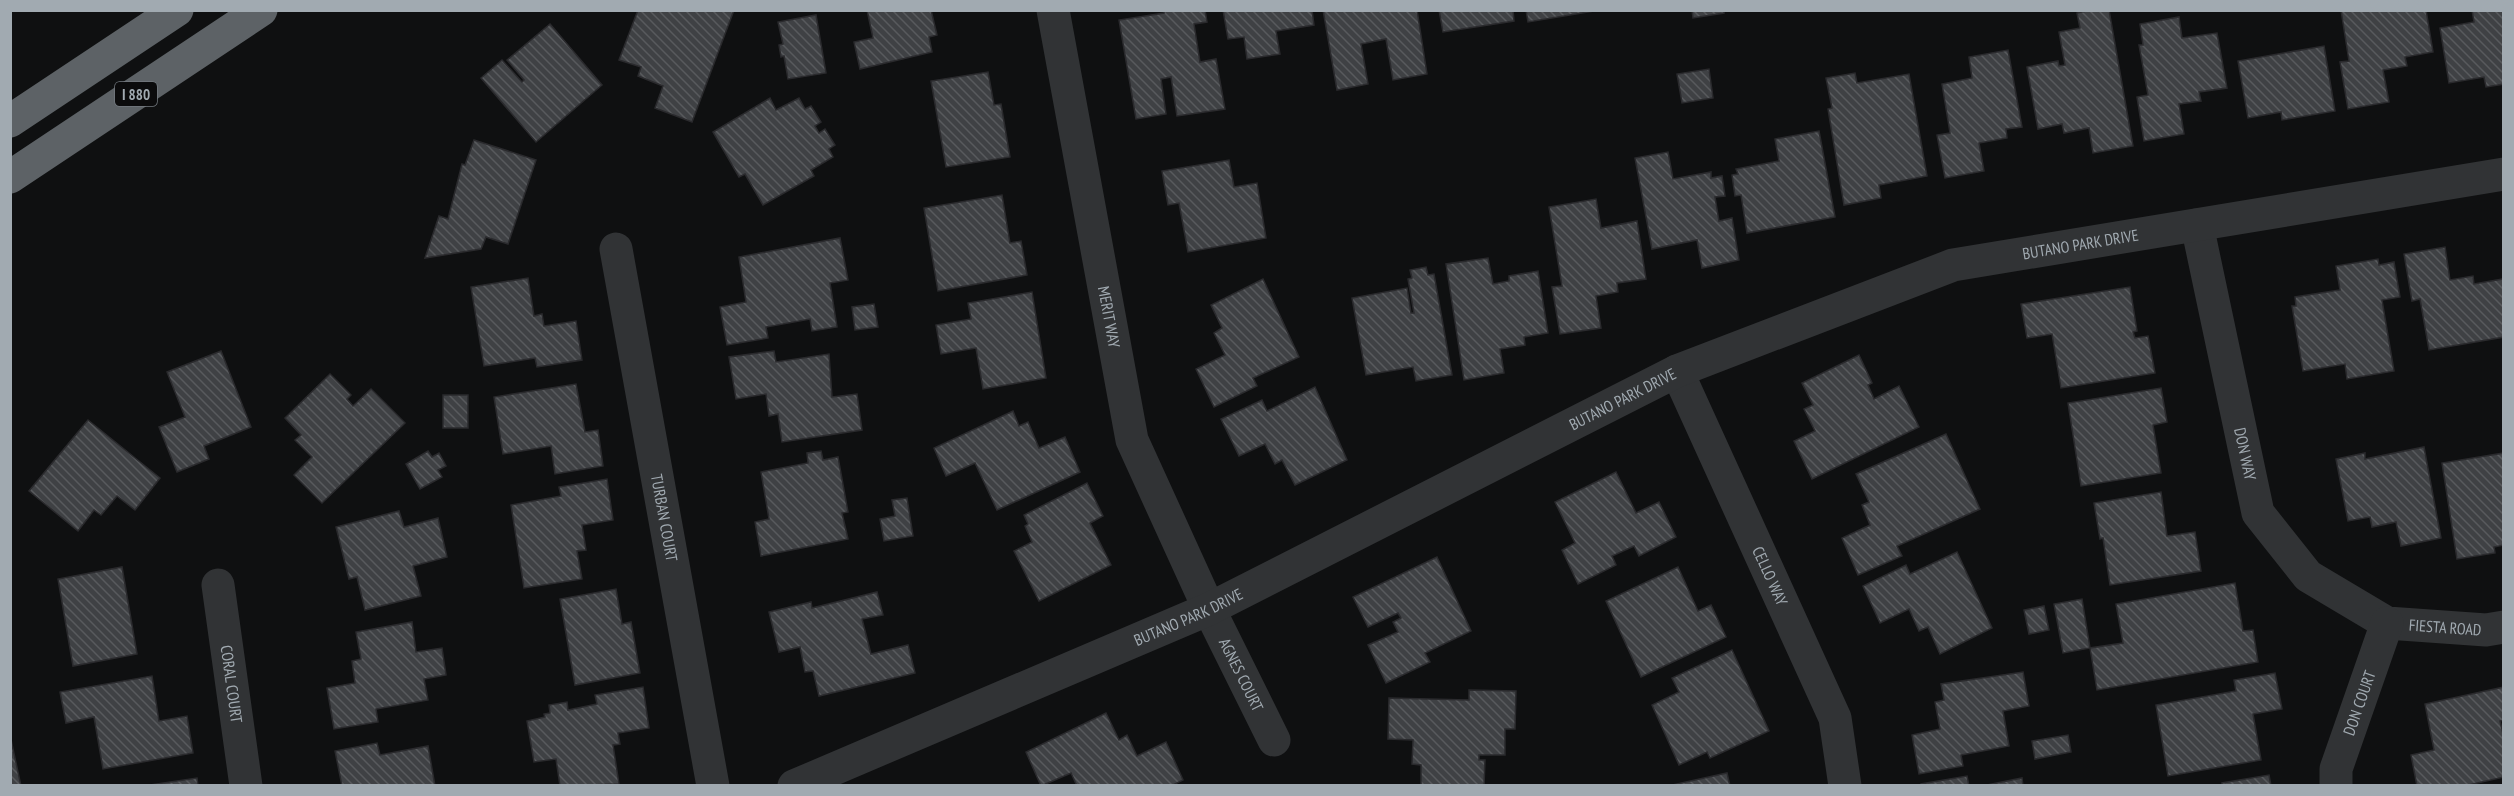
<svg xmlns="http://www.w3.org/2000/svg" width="2514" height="796" font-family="'PT Sans Narrow',sans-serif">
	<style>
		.building { fill: url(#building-back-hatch); stroke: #2a2a2d; stroke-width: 1.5 }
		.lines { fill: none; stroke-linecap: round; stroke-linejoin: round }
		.minor { stroke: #313335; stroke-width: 33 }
		.motorway { stroke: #5d6266; stroke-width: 33 }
		.labels { text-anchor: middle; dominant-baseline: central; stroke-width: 4.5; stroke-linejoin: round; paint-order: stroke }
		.shield { fill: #0b0b0c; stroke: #747a80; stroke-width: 1.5 }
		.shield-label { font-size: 15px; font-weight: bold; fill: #a1aab1 }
		.street-label { font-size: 16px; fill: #a1aab1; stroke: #0b0b0c }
	</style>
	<defs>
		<pattern id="building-back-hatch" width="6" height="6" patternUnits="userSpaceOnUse" patternTransform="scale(1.5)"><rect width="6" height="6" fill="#3f4144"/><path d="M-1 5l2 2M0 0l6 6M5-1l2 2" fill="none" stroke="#585a5d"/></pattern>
	</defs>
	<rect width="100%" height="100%" fill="#0f1011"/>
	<g class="building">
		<polygon points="638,10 734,10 692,122 655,108 663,86 638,76 641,67 619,60"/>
		<polygon points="867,10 931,10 937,35 929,37 932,52 860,69 854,42 873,38"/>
		<polygon points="1164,10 1205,10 1207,22 1194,24 1200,62 1216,59 1225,109 1177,116 1171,77 1161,79 1166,114 1136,119 1119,20 1164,13"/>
		<polygon points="1223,10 1312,10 1314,25 1276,31 1280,54 1247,59 1244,37 1228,39"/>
		<polygon points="1323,10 1417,10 1427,74 1393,80 1386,39 1361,44 1368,84 1337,90"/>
		<polygon points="1439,10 1513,10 1514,21 1443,32"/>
		<polygon points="1526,10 1600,10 1528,22"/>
		<polygon points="1692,10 1724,10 1724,13 1693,18"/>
		<polygon points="2091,10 2109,10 2133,146 2093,153 2089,128 2064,133 2062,124 2038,129 2027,67 2058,61 2059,66 2065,65 2059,32 2080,28 2077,13"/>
		<polygon points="2341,10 2426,10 2433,52 2405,57 2407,66 2383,70 2389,102 2348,109 2340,62 2349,61"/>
		<polygon points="2472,10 2504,10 2504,84 2486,87 2484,77 2449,83 2440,28 2474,22"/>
		<polygon points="816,15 826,73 788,79 784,56 781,57 779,45 783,44 778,22"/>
		<polygon points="2179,17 2182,38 2217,33 2227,88 2199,92 2201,101 2179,104 2184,134 2144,141 2137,97 2148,95 2139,45 2143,45 2140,24"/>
		<polygon points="550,24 602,85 536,142 481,78 502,60 522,82 524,80 507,60"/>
		<polygon points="2324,46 2335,111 2282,120 2281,112 2248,118 2238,61"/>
		<polygon points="2008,50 2022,127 2006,129 2007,138 1979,143 1984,171 1945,178 1937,135 1950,133 1942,84 1972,78 1969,57"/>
		<polygon points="1709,69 1713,98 1682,103 1677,74"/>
		<polygon points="988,72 994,105 1001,104 1010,157 946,167 931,81"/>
		<polygon points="1855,73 1857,83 1909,74 1927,176 1879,185 1881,198 1844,205 1828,109 1832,108 1826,78"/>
		<polygon points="770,98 776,110 799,98 805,109 811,106 821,122 815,126 819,133 825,129 835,145 829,149 833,157 811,170 814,176 763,205 745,174 739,177 713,132"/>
		<polygon points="1819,131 1835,217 1747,233 1741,195 1735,196 1732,175 1738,174 1736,169 1779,161 1775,139"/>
		<polygon points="474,140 536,160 508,244 486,237 481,249 425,258 439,216 448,219 462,164 465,165"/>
		<polygon points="1668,152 1673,179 1711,172 1711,178 1722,176 1725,196 1715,197 1719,221 1732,218 1739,260 1702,268 1697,240 1652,249 1635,158"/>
		<polygon points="1229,160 1234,187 1257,183 1266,238 1188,252 1179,203 1168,205 1162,171"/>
		<polygon points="1002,195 1010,243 1021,241 1027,275 938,291 924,208"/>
		<polygon points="1596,199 1601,228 1637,221 1646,279 1617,283 1618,292 1596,296 1601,328 1560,334 1552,287 1562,286 1549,207"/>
		<polygon points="840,238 848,280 830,283 837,327 812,331 810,319 766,327 768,338 727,345 720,307 746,302 739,257"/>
		<polygon points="2445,247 2450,280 2473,276 2474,284 2503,279 2504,337 2429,350 2420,299 2412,301 2404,254"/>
		<polygon points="1488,258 1493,284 1509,281 1509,276 1538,271 1548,333 1524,337 1525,345 1500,349 1504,373 1464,380 1446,264"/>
		<polygon points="2378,259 2379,265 2394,262 2400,297 2382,300 2394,371 2347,379 2345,364 2303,371 2292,306 2296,306 2295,297 2340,290 2336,266"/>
		<polygon points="1426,267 1428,275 1434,274 1452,375 1416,381 1413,367 1366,375 1352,298 1407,288 1411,313 1414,313 1408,279 1412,278 1410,270"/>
		<polygon points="528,278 534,316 542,314 544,326 576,321 582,360 537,367 535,358 484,366 471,287"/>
		<polygon points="1263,279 1299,357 1253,378 1257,386 1214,407 1196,369 1225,355 1214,333 1222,328 1211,305"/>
		<polygon points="2130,287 2137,331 2133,332 2135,338 2148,336 2155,373 2061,388 2052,334 2027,338 2021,304"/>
		<polygon points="1032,292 1046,378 983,389 976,348 941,354 936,325 971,319 968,303"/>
		<polygon points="874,304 878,327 855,330 852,307"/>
		<polygon points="221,351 251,427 204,446 209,459 177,472 159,427 185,417 167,372"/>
		<polygon points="774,351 776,362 829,354 832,397 857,394 862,430 782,442 778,414 769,416 766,394 736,399 729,357"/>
		<polygon points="1859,355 1872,383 1868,385 1874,399 1899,386 1919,427 1812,479 1794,441 1815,431 1804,409 1813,405 1802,383"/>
		<polygon points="330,374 351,395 347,399 353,406 371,389 405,423 322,503 294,475 312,457 295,440 301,435 285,418"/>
		<polygon points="576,384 585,432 598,430 603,466 555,474 551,446 503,454 494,397"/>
		<polygon points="1315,387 1347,460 1295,485 1282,460 1275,464 1265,444 1239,456 1221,419 1262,400 1267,411"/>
		<polygon points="2161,388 2167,422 2153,425 2161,473 2081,486 2068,403"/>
		<rect x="443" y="395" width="25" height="33"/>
		<polygon points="1013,411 1019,426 1028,422 1039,448 1065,437 1080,472 997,510 975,463 946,476 934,448"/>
		<polygon points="88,420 160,478 135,510 117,496 101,515 94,510 78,531 29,491"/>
		<polygon points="1946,434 1980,509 1897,546 1902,556 1858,575 1842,538 1870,525 1862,505 1869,502 1856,474"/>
		<polygon points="2424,447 2441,538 2401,546 2396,522 2372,527 2370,517 2348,521 2336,459 2365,453 2365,459"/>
		<polygon points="428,451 432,457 439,453 446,466 438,470 442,477 420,489 406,464"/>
		<polygon points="821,451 823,460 838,457 848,512 842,513 848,539 761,556 755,522 769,519 761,472 808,463 807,453"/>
		<polygon points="2504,453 2504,545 2494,547 2495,553 2457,559 2442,463"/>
		<polygon points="1616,472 1636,513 1659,502 1676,537 1639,556 1634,546 1612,556 1616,565 1578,584 1562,550 1575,543 1555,502"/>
		<polygon points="607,479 613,520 582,525 586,550 577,551 582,579 524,588 511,505 561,496 559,487"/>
		<polygon points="1087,483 1103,516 1090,523 1111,565 1039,601 1014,551 1032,542 1025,526 1028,524 1024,515"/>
		<polygon points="2161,492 2167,536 2195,532 2201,571 2110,585 2103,538 2100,539 2094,503"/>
		<polygon points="907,498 913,536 884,541 880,519 895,516 892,500"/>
		<polygon points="399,511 404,527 438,518 447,557 413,566 421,596 365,610 357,577 349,579 336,527"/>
		<polygon points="1957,552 1992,628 1940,654 1928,627 1919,631 1909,609 1880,623 1863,586 1906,565 1910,574"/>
		<polygon points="1437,557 1471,631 1425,653 1430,662 1386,683 1368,645 1398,632 1393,622 1401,618 1398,613 1368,627 1353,597"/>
		<polygon points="122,567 137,654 73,666 58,579"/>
		<polygon points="1678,567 1698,611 1711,605 1726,637 1641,677 1606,601"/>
		<polygon points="2235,583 2243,631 2253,630 2258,662 2097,690 2090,648 2123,643 2116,604"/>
		<polygon points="616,589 622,624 631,622 640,673 575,685 560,599"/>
		<polygon points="877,592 883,615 862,619 871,654 908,645 915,673 819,696 813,671 805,672 800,647 779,652 769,612 811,602 812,608"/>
		<polygon points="2082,599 2090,648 2063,653 2054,604"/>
		<polygon points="2044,606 2049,630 2029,634 2024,610"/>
		<polygon points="412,622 416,652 442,648 446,675 424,679 428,700 376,709 378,722 334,729 327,688 355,683 352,661 361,659 356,632"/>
		<polygon points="1732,650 1769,731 1710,758 1707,752 1679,765 1652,705 1679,692 1672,678"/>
		<polygon points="2023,672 2029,706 2003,711 2009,746 1961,755 1963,766 1919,774 1912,735 1940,729 1935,702 1944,700 1941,684"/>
		<polygon points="2275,673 2282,709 2253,714 2261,760 2168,776 2156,705 2236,691 2234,680"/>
		<polygon points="152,676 159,721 187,716 193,753 103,769 94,717 66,723 60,692"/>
		<polygon points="643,687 649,728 618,733 620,744 613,745 619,784 560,786 556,759 534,762 527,721 545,717 544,714 550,713 549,705 567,702 568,710 597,704 595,695"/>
		<polygon points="2504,687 2504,720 2500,721 2504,738 2504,777 2464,786 2417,786 2411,755 2434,750 2425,704"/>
		<polygon points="1469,690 1516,691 1515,729 1505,729 1505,755 1479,755 1479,760 1485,760 1484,786 1421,786 1421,765 1412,764 1413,740 1388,739 1389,698 1469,700"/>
		<polygon points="1106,713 1119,740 1127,735 1137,756 1166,742 1183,780 1171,786 1077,786 1071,773 1041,786 1026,752"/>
		<polygon points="10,735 21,786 10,786"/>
		<polygon points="2068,735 2071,752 2035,759 2032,741"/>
		<polygon points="377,743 380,755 428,746 435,786 342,786 335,751"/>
		<polygon points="1727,773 1730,786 1672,786 1672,785"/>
		<polygon points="2269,775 2271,786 2222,786 2222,783"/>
		<polygon points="1967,776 1969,786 1921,786 1921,784"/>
		<polygon points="197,778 198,786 150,785"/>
		<polygon points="2022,778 2023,786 1982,786"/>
	</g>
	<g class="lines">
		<g class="minor">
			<path id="s1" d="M 1053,10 L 1132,440 L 1209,609 L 1274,740"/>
			<path id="s2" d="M 2197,225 L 2258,513 L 2308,576 L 2387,623 L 2486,630 L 2504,627"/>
			<path id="s3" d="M 616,249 L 713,786"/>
			<path id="s4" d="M 1677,371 L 1835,718 L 1845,786"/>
			<path id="s5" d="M 218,585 L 246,786"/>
			<path id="s6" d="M 794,786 L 1209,609 L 1677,371 L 1953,265 L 2504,174"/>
			<path id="s7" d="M 2336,786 L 2336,769 L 2387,623"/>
		</g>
		<g class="motorway">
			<polyline points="10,121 177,10"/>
			<polyline points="10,177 261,10"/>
		</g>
	</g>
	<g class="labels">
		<rect class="shield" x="115" y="82" width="42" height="24" rx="4.5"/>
		<g class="shield-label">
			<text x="136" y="94">I 880</text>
		</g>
		<g class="street-label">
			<text stroke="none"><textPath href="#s6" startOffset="1401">BUTANO PARK DRIVE</textPath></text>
			<text stroke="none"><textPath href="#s1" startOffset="312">MERIT WAY</textPath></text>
			<text stroke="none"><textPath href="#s6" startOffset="915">BUTANO PARK DRIVE</textPath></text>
			<text stroke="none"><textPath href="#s2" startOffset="234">DON WAY</textPath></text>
			<text stroke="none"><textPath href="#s3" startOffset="273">TURBAN COURT</textPath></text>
			<text stroke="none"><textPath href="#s4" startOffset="225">CELLO WAY</textPath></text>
			<text stroke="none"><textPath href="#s6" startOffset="429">BUTANO PARK DRIVE</textPath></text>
			<text stroke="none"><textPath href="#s2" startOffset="525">FIESTA ROAD</textPath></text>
			<text stroke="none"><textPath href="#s1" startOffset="696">AGNES COURT</textPath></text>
			<text stroke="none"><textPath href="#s5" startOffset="100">CORAL COURT</textPath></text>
			<text stroke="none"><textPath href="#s7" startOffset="87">DON COURT</textPath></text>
		</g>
	</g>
	<rect width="2514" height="796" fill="none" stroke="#a1aab1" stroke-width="24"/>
</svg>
